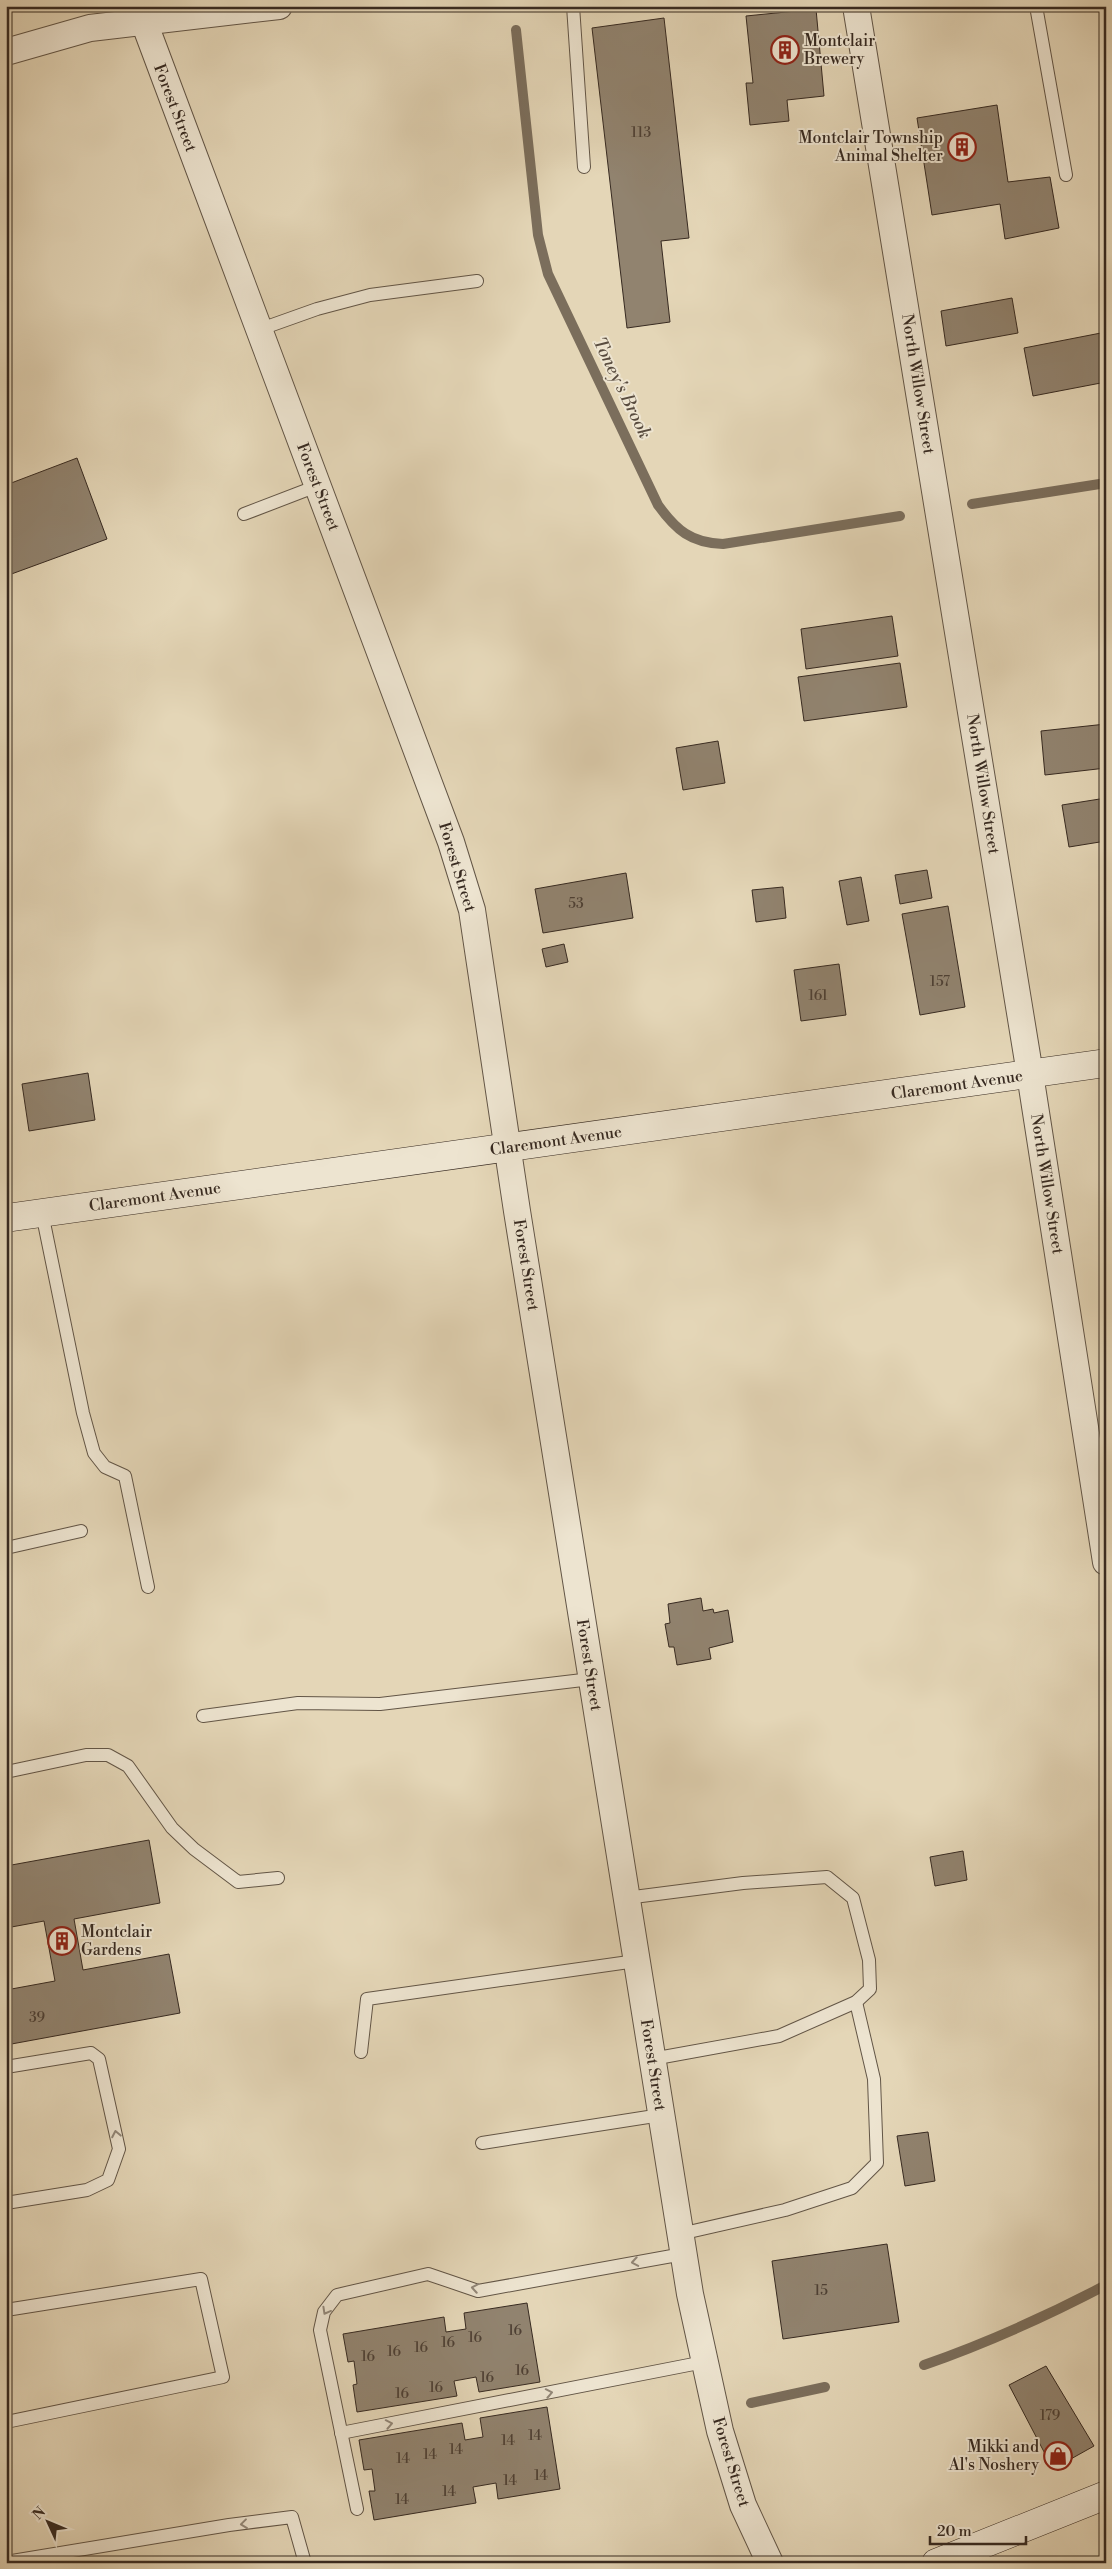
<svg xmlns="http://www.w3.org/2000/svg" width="1112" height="2569" font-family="'Libre Bodoni',serif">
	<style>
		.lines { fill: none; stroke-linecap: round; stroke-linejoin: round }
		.stream { stroke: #7b6e5c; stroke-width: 10 }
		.building { fill: #91836f; stroke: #372a21 }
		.lane-casing { stroke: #625546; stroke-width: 14 }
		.street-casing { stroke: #625546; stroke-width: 28 }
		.secondary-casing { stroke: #372a21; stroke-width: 29 }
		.lane { stroke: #ede4d0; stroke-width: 12 }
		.street { stroke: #ede4d0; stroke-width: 26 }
		.secondary { stroke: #ede4d0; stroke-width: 28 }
		.oneway { stroke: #928778 }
		.labels { text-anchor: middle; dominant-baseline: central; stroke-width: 4; stroke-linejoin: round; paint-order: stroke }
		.number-label { font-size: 14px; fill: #4e4034 }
		.poi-label { font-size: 16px; fill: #372a21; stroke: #ede4d0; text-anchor: start }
		.street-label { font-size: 16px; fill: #372a21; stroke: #ede4d0 }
		.water-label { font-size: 18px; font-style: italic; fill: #594c3f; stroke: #ede4d0 }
	</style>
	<rect width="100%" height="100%" fill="#e4d6b7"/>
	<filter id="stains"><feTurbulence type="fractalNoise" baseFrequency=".004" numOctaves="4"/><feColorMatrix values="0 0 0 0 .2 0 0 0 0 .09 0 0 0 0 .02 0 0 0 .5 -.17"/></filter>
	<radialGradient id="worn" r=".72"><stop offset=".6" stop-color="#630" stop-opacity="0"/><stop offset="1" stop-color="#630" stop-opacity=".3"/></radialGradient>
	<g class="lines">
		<g class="stream">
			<path d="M 516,30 L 538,235 L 548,274 L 658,505 C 676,530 691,543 723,544 L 900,516"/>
			<polyline points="972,504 1106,483"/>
			<path d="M 924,2365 C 987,2343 1047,2316 1106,2285"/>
			<polyline points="751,2403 825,2387"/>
		</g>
	</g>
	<g class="building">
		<polygon points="816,9 824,96 787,100 789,121 750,125 746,83 753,83 746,16"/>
		<polygon points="664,18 689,238 661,241 670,322 627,328 592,28"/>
		<polygon points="997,105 1008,182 1050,177 1059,228 1005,239 1000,204 932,215 917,118"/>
		<polygon points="1012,298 1018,333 946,346 941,311"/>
		<polygon points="1106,332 1106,382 1033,396 1024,348"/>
		<polygon points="77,458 107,539 6,576 6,485"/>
		<polygon points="892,616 898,656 806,669 801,629"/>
		<polygon points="900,663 907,707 804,721 798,677"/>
		<polygon points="1106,724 1106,768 1045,775 1041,731"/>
		<polygon points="718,741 725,783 683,790 676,748"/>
		<polygon points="1106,798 1106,841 1069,847 1062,805"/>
		<polygon points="927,870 932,898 900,904 895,875"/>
		<polygon points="626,873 633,918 543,933 535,889"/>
		<polygon points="861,877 869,921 847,925 839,881"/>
		<polygon points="783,887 786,918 756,922 752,890"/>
		<polygon points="948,906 965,1007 920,1015 902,914"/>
		<polygon points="564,944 568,962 546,967 542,949"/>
		<polygon points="839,964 846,1015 801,1021 794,970"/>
		<polygon points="88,1073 95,1120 29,1131 22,1084"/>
		<polygon points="701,1598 703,1611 713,1609 714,1613 728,1610 733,1642 709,1648 711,1659 677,1665 674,1647 669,1647 665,1624 670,1623 668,1604"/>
		<polygon points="149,1840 160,1903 74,1919 83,1970 169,1954 180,2013 6,2045 6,1990 55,1981 44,1921 6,1928 6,1866"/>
		<polygon points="963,1851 967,1880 935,1886 930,1857"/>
		<polygon points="928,2132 935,2181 905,2186 897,2136"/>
		<polygon points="887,2244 899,2322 783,2339 772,2261"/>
		<polygon points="527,2303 540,2382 479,2392 476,2377 454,2381 457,2396 357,2412 353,2385 357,2384 354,2361 348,2362 343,2334 444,2317 446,2332 466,2329 464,2313"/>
		<polygon points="1046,2366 1094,2446 1053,2469 1009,2385"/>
		<polygon points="547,2407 560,2489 498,2499 496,2483 473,2487 476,2503 374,2520 369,2491 375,2491 372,2469 364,2470 359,2440 462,2423 465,2440 483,2437 480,2418"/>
	</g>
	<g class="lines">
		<defs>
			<g id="lane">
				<polyline points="573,6 584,167"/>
				<polyline points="1036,6 1066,175"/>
				<polyline points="258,330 317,309 370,295 477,281"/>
				<polyline points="244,514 317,486"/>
				<polyline points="42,1213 83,1413 94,1453 105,1467 125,1476 148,1587"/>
				<polyline points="6,1548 81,1531"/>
				<polyline points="203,1716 298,1703 380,1704 591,1679"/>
				<polyline points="6,1772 86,1755 108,1755 128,1766 172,1828 194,1849 238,1882 278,1878"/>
				<polyline points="626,1898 743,1883 827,1877 853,1898 869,1960 870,1989 856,2002 779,2036 652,2059"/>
				<polyline points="361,2052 367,1999 636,1961"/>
				<polyline points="6,2067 91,2053 99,2059 119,2149 108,2180 87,2190 6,2203"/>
				<polyline points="482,2143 661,2115"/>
				<polyline points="680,2234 785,2210 852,2188 877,2163 874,2079 856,2002"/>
				<polyline points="6,2310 201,2279 223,2377 6,2422"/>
				<polyline points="341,2433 704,2362"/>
				<polyline points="357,2509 320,2330 324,2312 337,2295 428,2274 478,2291 683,2254"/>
				<polyline points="6,2562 229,2525 292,2517 305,2563"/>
			</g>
			<g id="street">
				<polyline points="138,6 451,842 472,910 517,1211 690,2294 720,2431 743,2505 770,2563"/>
				<polyline points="856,6 1030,1074 1106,1562"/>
				<polyline points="6,52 90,28 279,6"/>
			</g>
			<g id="secondary">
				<polyline points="6,1218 1106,1063"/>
				<polyline points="936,2563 1106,2495"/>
			</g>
		</defs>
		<use href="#lane" class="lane-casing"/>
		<use href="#street" class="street-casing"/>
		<use href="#secondary" class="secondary-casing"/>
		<use href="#lane" class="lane"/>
		<use href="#street" class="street"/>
		<use href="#secondary" class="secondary"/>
	</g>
	<defs><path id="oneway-chevron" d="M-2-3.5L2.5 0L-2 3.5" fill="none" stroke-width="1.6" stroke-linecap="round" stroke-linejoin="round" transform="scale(1.25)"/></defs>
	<g class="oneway">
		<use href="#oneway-chevron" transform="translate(116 2134) rotate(-101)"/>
		<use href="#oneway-chevron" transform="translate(635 2262) rotate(170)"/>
		<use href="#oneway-chevron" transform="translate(475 2288) rotate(-170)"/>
		<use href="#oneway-chevron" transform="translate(326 2311) rotate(119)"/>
		<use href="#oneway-chevron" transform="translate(549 2393) rotate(-11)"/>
		<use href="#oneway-chevron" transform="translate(389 2424) rotate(-11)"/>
		<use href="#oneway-chevron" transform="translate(244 2524) rotate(173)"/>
	</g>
	<defs>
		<symbol id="building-ring" viewBox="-11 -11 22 22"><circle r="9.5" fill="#ede4d0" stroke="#8f2418" stroke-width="1.5"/><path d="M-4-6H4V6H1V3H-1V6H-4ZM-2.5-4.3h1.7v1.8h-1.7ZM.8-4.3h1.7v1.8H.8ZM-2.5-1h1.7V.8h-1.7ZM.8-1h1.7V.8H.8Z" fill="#8f2418"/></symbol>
		<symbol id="shop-ring" viewBox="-11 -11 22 22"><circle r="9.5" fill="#ede4d0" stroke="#8f2418" stroke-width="1.5"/><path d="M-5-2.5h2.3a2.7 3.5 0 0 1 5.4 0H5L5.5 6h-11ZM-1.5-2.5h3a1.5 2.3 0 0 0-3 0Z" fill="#8f2418"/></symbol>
	</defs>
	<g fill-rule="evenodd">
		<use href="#building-ring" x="769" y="34" width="32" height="32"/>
		<use href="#building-ring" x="946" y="131" width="32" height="32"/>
		<use href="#building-ring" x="46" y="1925" width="32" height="32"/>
		<use href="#shop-ring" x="1042" y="2440" width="32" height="32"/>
	</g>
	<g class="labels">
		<g class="number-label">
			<text x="641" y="133">113</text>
			<text x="576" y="904">53</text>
			<text x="940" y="982">157</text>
			<text x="818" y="996">161</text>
			<text x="37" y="2018">39</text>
			<text x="821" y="2291">15</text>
			<text x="515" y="2331">16</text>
			<text x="475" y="2338">16</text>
			<text x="448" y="2343">16</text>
			<text x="421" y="2348">16</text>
			<text x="394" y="2352">16</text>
			<text x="368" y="2357">16</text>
			<text x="522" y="2371">16</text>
			<text x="487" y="2378">16</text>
			<text x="436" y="2388">16</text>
			<text x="402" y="2394">16</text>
			<text x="1050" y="2416">179</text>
			<text x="535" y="2436">14</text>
			<text x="508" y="2441">14</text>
			<text x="456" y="2450">14</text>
			<text x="430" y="2455">14</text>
			<text x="403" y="2459">14</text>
			<text x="541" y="2476">14</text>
			<text x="510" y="2481">14</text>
			<text x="449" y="2492">14</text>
			<text x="402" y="2500">14</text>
		</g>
		<g class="poi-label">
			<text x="804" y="41">Montclair<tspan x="804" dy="18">Brewery</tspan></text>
			<text x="943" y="138" text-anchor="end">Montclair Township<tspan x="943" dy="18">Animal Shelter</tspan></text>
			<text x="81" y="1932">Montclair<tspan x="81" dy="18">Gardens</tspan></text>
			<text x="1039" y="2447" text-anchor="end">Mikki and<tspan x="1039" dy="18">Al's Noshery</tspan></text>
		</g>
		<g class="street-label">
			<text transform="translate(175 108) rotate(69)">Forest Street</text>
			<text transform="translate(918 384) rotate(81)">North Willow Street</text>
			<text transform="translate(318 487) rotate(69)">Forest Street</text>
			<text transform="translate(983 784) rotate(81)">North Willow Street</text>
			<text transform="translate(457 867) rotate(73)">Forest Street</text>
			<text transform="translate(957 1085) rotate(-8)">Claremont Avenue</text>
			<text transform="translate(556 1141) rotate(-8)">Claremont Avenue</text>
			<text transform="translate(1047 1184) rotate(81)">North Willow Street</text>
			<text transform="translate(155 1197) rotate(-8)">Claremont Avenue</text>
			<text transform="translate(526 1265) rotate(81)">Forest Street</text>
			<text transform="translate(589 1665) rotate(81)">Forest Street</text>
			<text transform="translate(653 2065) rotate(81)">Forest Street</text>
			<text transform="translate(731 2462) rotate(73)">Forest Street</text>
		</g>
		<g class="water-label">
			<text transform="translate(622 388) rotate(64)">Toney's Brook</text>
		</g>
	</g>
	<rect width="1112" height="2569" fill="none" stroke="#e4d6b7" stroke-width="25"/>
	<rect x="8" y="8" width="1097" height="2554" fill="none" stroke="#372a21" stroke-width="2.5"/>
	<rect x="12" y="12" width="1087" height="2544" fill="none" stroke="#372a21"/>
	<g transform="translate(48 2522) rotate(314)" stroke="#ede4d0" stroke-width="4" paint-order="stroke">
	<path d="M0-4L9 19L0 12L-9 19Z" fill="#372a21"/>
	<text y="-8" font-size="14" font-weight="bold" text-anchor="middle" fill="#372a21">N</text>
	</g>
	<path d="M930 2536v8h96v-8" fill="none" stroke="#372a21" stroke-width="2.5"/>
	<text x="937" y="2536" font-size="15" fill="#372a21" stroke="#ede4d0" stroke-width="4" paint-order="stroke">20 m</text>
	<rect width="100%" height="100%" filter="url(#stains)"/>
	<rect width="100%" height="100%" fill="url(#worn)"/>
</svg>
